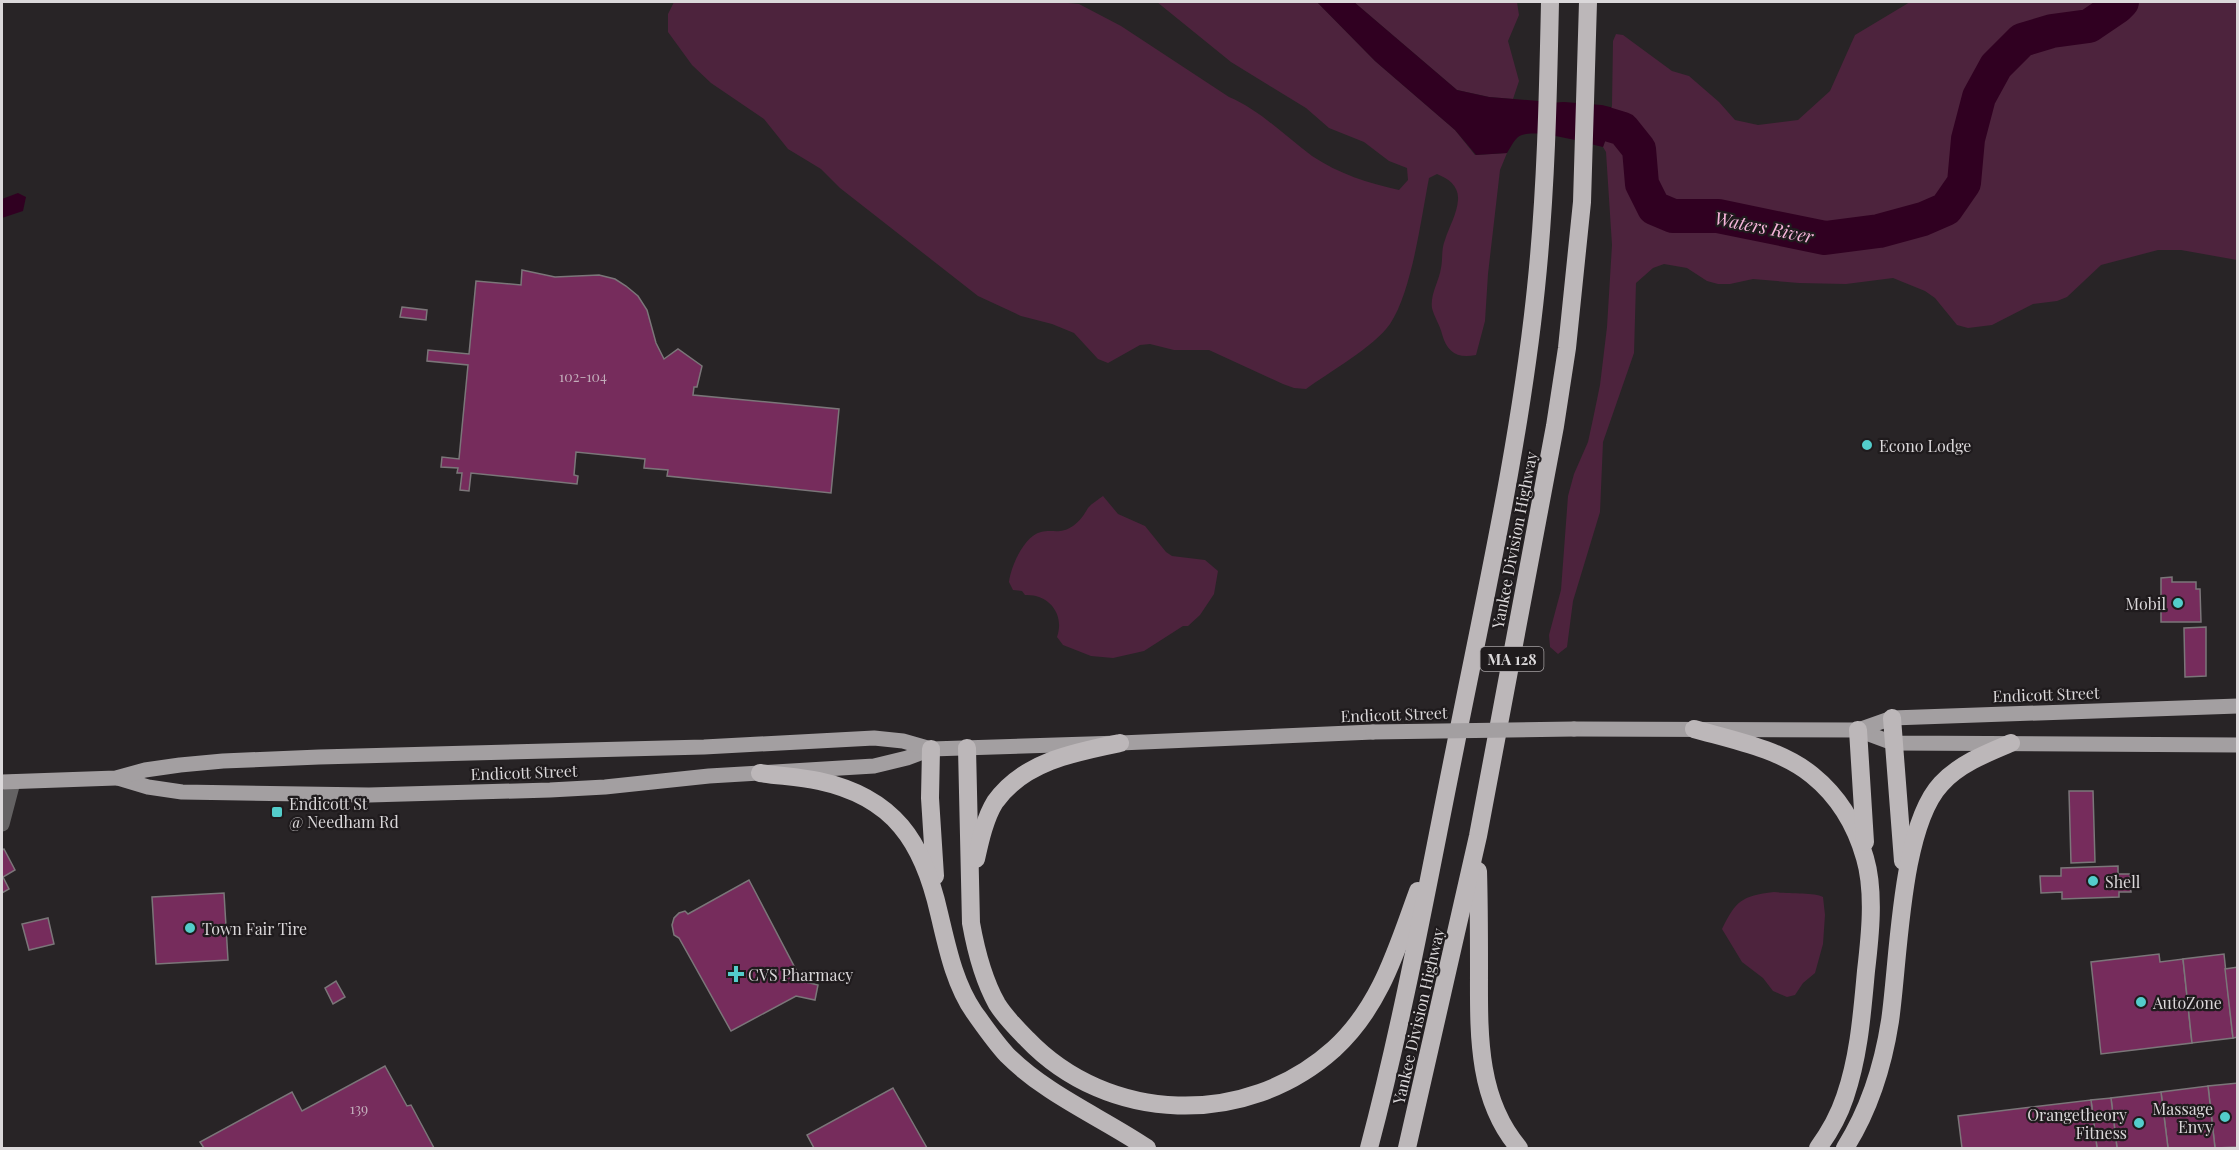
<svg xmlns="http://www.w3.org/2000/svg" width="2239" height="1150" font-family="'Playfair Display',serif">
	<style>
		.green { fill: #4d233d }
		.water { fill: #300021 }
		.lines { fill: none; stroke-linecap: round; stroke-linejoin: round }
		.river { stroke: #300021; stroke-width: 34 }
		.building { fill: #762c5c; stroke: #7b7679; stroke-width: 1.5 }
		.minor { stroke: #646263; stroke-width: 15 }
		.major { stroke: #a39fa1; stroke-width: 15 }
		.highway { stroke: #bcb7b9; stroke-width: 18 }
		.major-bridge { stroke: #a39fa1; stroke-width: 15 }
		.poi-dot { fill: #53cdcb; stroke: #1f1b1d; stroke-width: 2 }
		.labels { text-anchor: middle; dominant-baseline: central; stroke-width: 4.5; stroke-linejoin: round; paint-order: stroke }
		.number-label { font-size: 14px; fill: #c2adba }
		.shield { fill: #1f1b1d; stroke: #a39fa1; stroke-width: 1.5 }
		.shield-label { font-size: 15px; font-weight: bold; fill: #dbd8da }
		.poi-label { font-size: 16px; fill: #dbd8da; stroke: #1f1b1d; text-anchor: start }
		.street-label { font-size: 16px; fill: #dbd8da; stroke: #1f1b1d }
		.water-label { font-size: 18px; font-style: italic; fill: #f6b5da; stroke: #1f1b1d }
	</style>
	<rect width="100%" height="100%" fill="#282426"/>
	<g class="green">
		<path d="M 674,2 L 1058,2 L 1079,4 L 1121,26 L 1229,97 C 1260,110 1285,136 1312,156 C 1339,174 1368,183 1399,190 L 1408,180 L 1407,168 L 1389,161 L 1364,142 L 1329,128 L 1306,108 L 1231,62 L 1157,2 L 1317,2 L 1375,61 L 1455,130 L 1475,155 L 1507,153 L 1500,170 L 1488,274 L 1485,321 L 1476,355 C 1457,359 1447,352 1442,334 C 1440,325 1434,317 1432,308 C 1430,295 1439,281 1441,268 C 1443,259 1441,249 1445,240 C 1449,227 1457,214 1458,200 C 1459,186 1449,179 1437,174 L 1429,178 C 1421,219 1412,291 1390,324 C 1374,347 1329,372 1306,389 L 1294,388 L 1283,384 L 1209,350 L 1174,350 L 1150,344 L 1140,345 L 1108,363 L 1098,359 L 1074,333 L 1052,324 L 1021,316 L 978,296 L 840,188 L 821,169 L 788,149 L 764,119 L 711,83 L 692,65 L 668,32 L 668,14 Z"/>
		<polygon points="1354,2 1517,2 1519,15 1508,41 1519,81 1513,99 1489,97 1457,90"/>
		<polygon points="1910,2 2237,2 2237,260 2181,250 2158,250 2101,265 2067,297 2057,301 2033,304 1992,325 1968,328 1957,325 1935,298 1925,291 1893,278 1846,284 1799,283 1753,279 1730,284 1718,284 1707,281 1687,268 1664,264 1653,268 1636,283 1634,353 1603,442 1600,512 1573,601 1567,647 1558,654 1550,647 1549,635 1561,590 1568,496 1574,474 1588,442 1593,419 1600,385 1607,327 1612,245 1606,152 1603,147 1608,133 1612,105 1613,41 1616,34 1623,35 1672,71 1689,76 1719,102 1735,120 1758,125 1798,120 1830,91 1855,35"/>
		<path d="M 1103,496 L 1118,514 L 1145,526 L 1166,552 L 1172,556 L 1205,560 L 1218,571 L 1214,594 L 1200,615 L 1188,626 L 1183,626 L 1144,651 L 1113,658 L 1091,656 L 1063,645 L 1057,637 C 1065,614 1049,594 1025,595 L 1022,591 L 1013,590 L 1009,582 C 1011,566 1024,536 1041,532 C 1054,529 1059,535 1073,526 C 1080,521 1084,515 1088,508 C 1092,503 1098,500 1103,496 Z"/>
		<path d="M 1774,892 C 1787,894 1814,892 1823,897 L 1825,915 L 1823,944 L 1815,973 L 1803,983 L 1795,995 L 1787,997 L 1773,991 L 1763,978 L 1742,962 L 1722,929 C 1736,901 1741,896 1774,892 Z"/>
	</g>
	<g class="water">
		<path d="M 1317,2 L 1354,2 L 1457,90 L 1489,97 L 1611,107 L 1608,133 L 1603,147 C 1585,143 1539,129 1522,135 C 1515,137 1511,147 1507,153 L 1476,155 L 1455,130 L 1375,61 Z"/>
		<polygon points="18,193 26,197 23,211 2,218 2,199"/>
	</g>
	<g class="lines">
		<polyline class="river" points="1563,119 1600,122 1623,129 1639,149 1642,184 1654,208 1673,216 1718,216 1825,238 1879,231 1923,219 1946,209 1964,183 1968,139 1979,97 1996,66 2022,40 2052,31 2089,26 2117,7 2122,2"/>
	</g>
	<g class="building">
		<polygon points="522,270 555,277 599,275 615,279 626,286 638,296 647,310 656,343 664,359 678,349 702,366 697,387 694,387 693,395 839,409 831,493 667,476 668,470 644,468 645,459 576,452 574,475 578,476 577,484 471,473 469,491 460,490 462,473 457,473 458,468 441,467 442,457 459,459 468,365 427,361 428,350 469,354 476,281 521,285"/>
		<polygon points="402,307 427,310 426,320 400,317"/>
		<polygon points="2172,577 2172,582 2196,582 2196,589 2200,589 2201,622 2161,622 2161,578"/>
		<polygon points="2206,627 2206,676 2185,677 2184,628"/>
		<polygon points="2069,791 2093,791 2095,862 2071,863"/>
		<polygon points="4,849 15,870 3,877 9,889 2,893 2,850"/>
		<polygon points="2118,866 2118,874 2130,874 2131,892 2119,892 2119,897 2062,899 2062,892 2041,893 2040,876 2061,876 2061,868"/>
		<polygon points="749,880 802,981 818,985 815,1000 796,996 731,1031 679,938 674,935 672,925 674,918 679,913 685,911 688,914"/>
		<polygon points="224,893 228,960 156,964 152,897"/>
		<polygon points="48,918 54,944 29,950 22,924"/>
		<polygon points="2159,954 2160,962 2183,959 2192,1043 2101,1054 2091,962"/>
		<polygon points="2224,954 2233,1038 2192,1043 2183,959"/>
		<polygon points="2238,967 2238,1037 2233,1038 2225,969"/>
		<polygon points="336,981 345,997 333,1004 325,988"/>
		<polygon points="385,1066 407,1106 411,1105 434,1148 204,1148 200,1142 292,1092 302,1111"/>
		<polygon points="2238,1083 2238,1147 2215,1148 2208,1086"/>
		<polygon points="2208,1086 2215,1148 2168,1148 2161,1092"/>
		<polygon points="893,1088 927,1148 814,1148 807,1135"/>
		<polygon points="2161,1092 2168,1148 2117,1148 2111,1098"/>
		<polygon points="2111,1098 2117,1148 2097,1148 2091,1100"/>
		<polygon points="2091,1100 2097,1148 1962,1148 1958,1116"/>
	</g>
	<g class="lines">
		<polyline class="minor" points="2,824 13,782"/>
		<g class="major">
			<polyline points="1574,729 1858,730 1893,743 2238,745"/>
			<polyline points="1858,730 1892,718 2238,706"/>
			<polyline points="118,778 148,787 182,792 369,795 550,790 605,787 709,776 874,766 907,758 931,749"/>
			<polyline points="2,782 116,778 145,770 180,765 223,761 319,757 704,747 874,738 903,741 931,749 1120,743 1373,732"/>
		</g>
		<g class="highway">
			<polyline points="1892,718 1903,861"/>
			<path d="M 1694,729 C 1733,740 1780,749 1812,775 C 1838,796 1856,826 1865,858 C 1875,892 1870,937 1866,971 C 1862,1014 1859,1056 1845,1097 C 1839,1115 1829,1133 1818,1148"/>
			<polyline points="1858,730 1865,842"/>
			<path d="M 967,748 L 971,923 C 976,951 983,979 997,1004 C 1005,1017 1016,1028 1027,1039 C 1108,1124 1246,1128 1334,1049 C 1381,1006 1397,948 1418,891"/>
			<polyline points="931,749 930,798 935,876"/>
			<path d="M 760,773 C 780,776 800,777 819,781 C 894,797 923,842 939,913 C 947,946 954,983 974,1012 C 984,1026 995,1042 1007,1055 C 1047,1095 1101,1117 1147,1148"/>
			<path d="M 976,859 C 980,841 985,818 995,802 C 1023,762 1075,752 1120,743"/>
			<path d="M 1478,871 C 1479,903 1479,936 1479,968 C 1479,1030 1476,1098 1519,1148"/>
			<path d="M 1369,1148 C 1404,1016 1428,882 1455,748 C 1485,596 1520,443 1536,288 C 1546,192 1548,97 1550,2"/>
			<polyline points="1407,1148 1478,836 1555,426 1567,348 1582,202 1588,2"/>
			<path d="M 1845,1148 C 1869,1110 1883,1066 1890,1021 C 1899,960 1900,828 1941,784 C 1959,764 1987,753 2011,743"/>
		</g>
		<polyline class="major-bridge" points="1373,732 1574,729"/>
	</g>
	<g class="poi-dot">
		<circle cx="1867" cy="445" r="6"/>
		<circle cx="2178" cy="603" r="6"/>
		<rect x="271" y="806" width="12" height="12" rx="3"/>
		<circle cx="2093" cy="881" r="6"/>
		<circle cx="190" cy="928" r="6"/>
		<path d="M733 965h6v6h6v6h-6v6h-6v-6h-6v-6h6z"/>
		<circle cx="2141" cy="1002" r="6"/>
		<circle cx="2225" cy="1117" r="6"/>
		<circle cx="2139" cy="1123" r="6"/>
	</g>
	<g class="labels">
		<g class="number-label">
			<text x="583" y="376">102-104</text>
			<text x="359" y="1108">139</text>
		</g>
		<rect class="shield" x="1480.5" y="647" width="63" height="24" rx="4.5"/>
		<g class="shield-label">
			<text x="1512" y="659">MA 128</text>
		</g>
		<g class="poi-label">
			<text x="1879" y="445">Econo Lodge</text>
			<text x="2166" y="603" text-anchor="end">Mobil</text>
			<text x="289" y="803">Endicott St<tspan x="289" dy="18">@ Needham Rd</tspan></text>
			<text x="2105" y="881">Shell</text>
			<text x="202" y="928">Town Fair Tire</text>
			<text x="748" y="974">CVS Pharmacy</text>
			<text x="2153" y="1002">AutoZone</text>
			<text x="2213" y="1108" text-anchor="end">Massage<tspan x="2213" dy="18">Envy</tspan></text>
			<text x="2127" y="1114" text-anchor="end">Orangetheory<tspan x="2127" dy="18">Fitness</tspan></text>
		</g>
		<g class="street-label">
			<text transform="translate(1514 540) rotate(-79)">Yankee Division Highway</text>
			<text transform="translate(2046 694) rotate(-2)">Endicott Street</text>
			<text transform="translate(1394 714) rotate(-2)">Endicott Street</text>
			<text transform="translate(524 772) rotate(-2)">Endicott Street</text>
			<text transform="translate(1418 1016) rotate(-77)">Yankee Division Highway</text>
		</g>
		<g class="water-label">
			<text transform="translate(1764 227) rotate(11)">Waters River</text>
		</g>
	</g>
	<rect width="2239" height="1150" fill="none" stroke="#dbd8da" stroke-width="6"/>
</svg>
